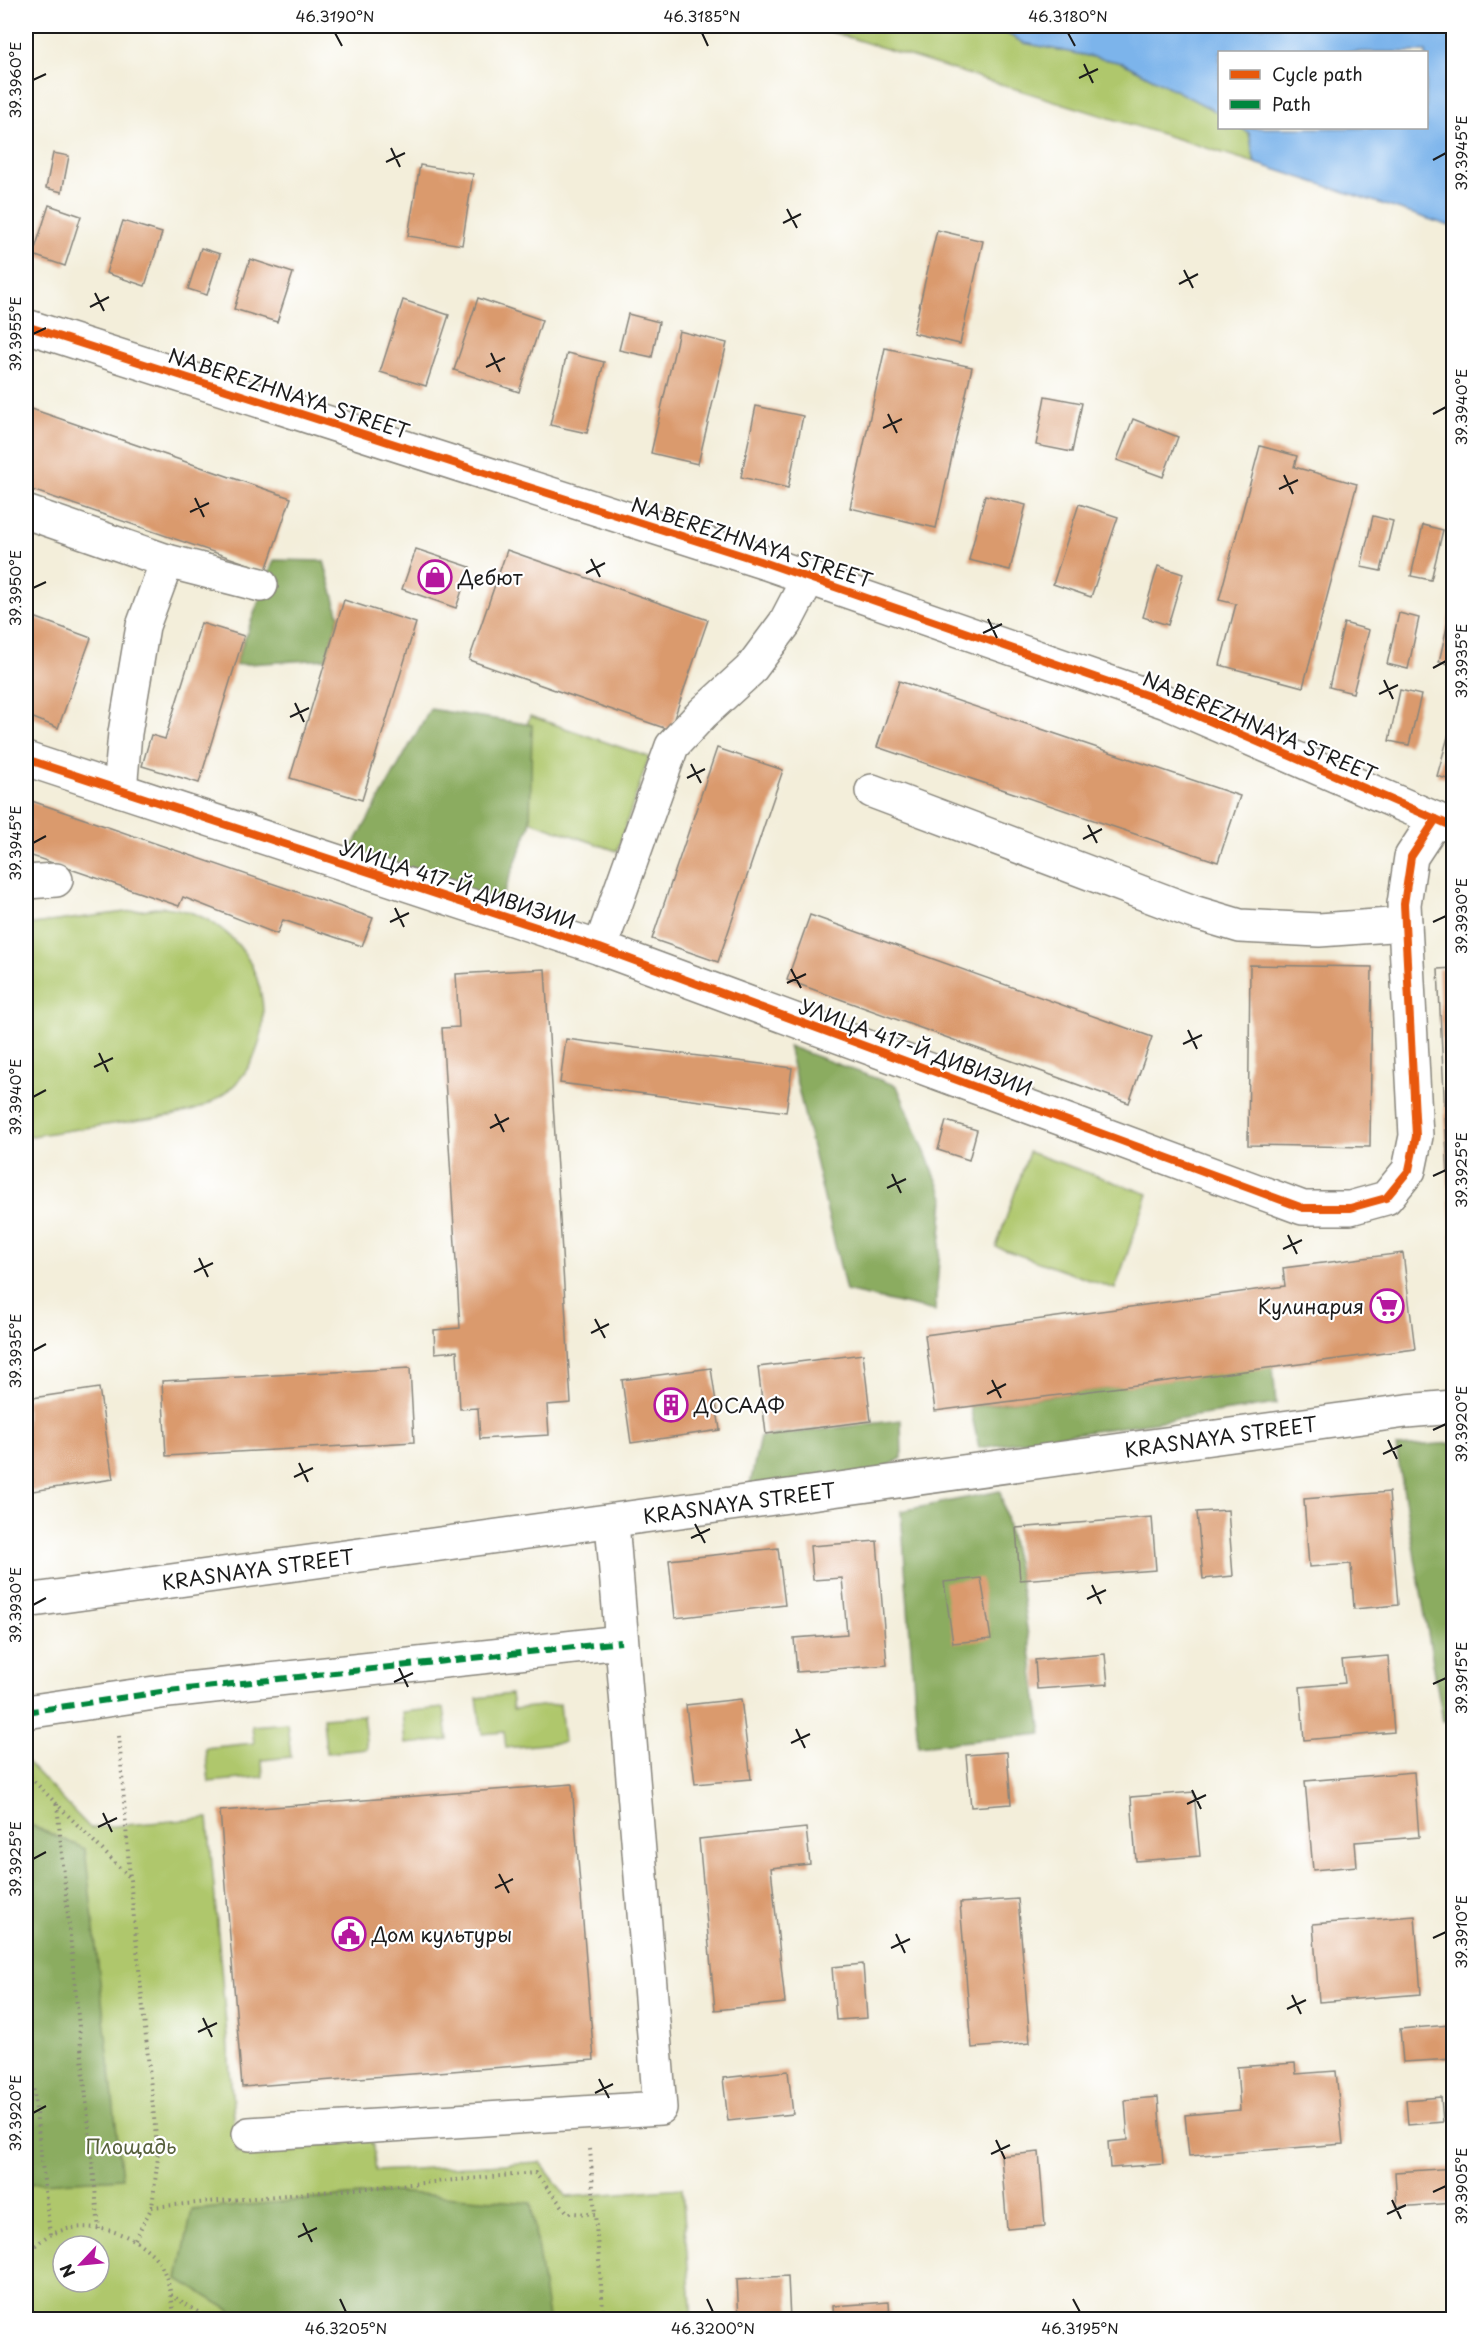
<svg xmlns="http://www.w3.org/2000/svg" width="1479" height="2345" font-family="'Playpen Sans',sans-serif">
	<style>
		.green { fill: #afc76c; stroke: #667244; stroke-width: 1.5; fill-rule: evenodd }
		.forest { fill: #8bac60; stroke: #54643e; stroke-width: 1.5 }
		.water { fill: #7bb4eb; stroke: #4c6884; stroke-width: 1.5 }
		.building { fill: #da9a6d }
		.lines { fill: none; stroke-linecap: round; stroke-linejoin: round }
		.minor-casing { stroke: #88857b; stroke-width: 36 }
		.path { stroke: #88857b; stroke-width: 4; stroke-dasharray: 1.5 4.5; stroke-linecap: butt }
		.minor { stroke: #fff; stroke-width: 33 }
		.quiet { stroke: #00873e; stroke-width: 6; stroke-dasharray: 12 6; stroke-linecap: butt }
		.cycleway-casing { stroke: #fff; stroke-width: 11 }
		.cycleway { stroke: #e8590c; stroke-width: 8 }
		.ticks { fill: none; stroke: #1c1c1c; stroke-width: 2 }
		.labels { text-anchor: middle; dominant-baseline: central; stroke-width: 4.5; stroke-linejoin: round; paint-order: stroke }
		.street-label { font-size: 20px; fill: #1c1c1c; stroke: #fff }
		.poi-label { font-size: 20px; fill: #1c1c1c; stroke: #fff; text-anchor: start }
		.park-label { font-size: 20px; fill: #57603c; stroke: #fff }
		.neatline { fill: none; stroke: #1c1c1c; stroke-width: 2 }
		.ticks-label { font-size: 15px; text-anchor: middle; fill: #1c1c1c }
	</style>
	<rect width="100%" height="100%" fill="#fff"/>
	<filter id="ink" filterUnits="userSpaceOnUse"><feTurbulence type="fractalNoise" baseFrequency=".0167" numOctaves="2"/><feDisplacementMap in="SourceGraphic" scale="12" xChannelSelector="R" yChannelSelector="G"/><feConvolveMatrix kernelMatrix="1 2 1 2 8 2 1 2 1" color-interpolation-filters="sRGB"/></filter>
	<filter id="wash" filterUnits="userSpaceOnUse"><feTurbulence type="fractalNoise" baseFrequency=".008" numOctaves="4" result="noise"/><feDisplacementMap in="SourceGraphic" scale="24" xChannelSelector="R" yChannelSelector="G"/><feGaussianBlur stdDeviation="1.35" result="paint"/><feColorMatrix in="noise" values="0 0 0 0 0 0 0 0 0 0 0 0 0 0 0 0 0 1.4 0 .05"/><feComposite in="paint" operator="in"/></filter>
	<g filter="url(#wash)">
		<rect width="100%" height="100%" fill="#f3eeda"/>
		<g class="green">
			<polygon points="812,26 993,26 1024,43 1123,63 1219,113 1220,128 1241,128 1249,133 1255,163"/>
			<polygon points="530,716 649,757 617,851 498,810"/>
			<path d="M 164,907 C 268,916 301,1053 210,1103 C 187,1116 160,1117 134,1121 C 98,1126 62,1131 26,1137 L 26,925 Z"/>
			<polygon points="1029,1152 1148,1194 1115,1289 996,1247"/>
			<polygon points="511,1694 513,1709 560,1704 564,1742 506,1748 504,1732 482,1734 477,1698"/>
			<polygon points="444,1708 448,1740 405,1744 402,1712"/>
			<polygon points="363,1715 367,1749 326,1753 323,1718"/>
			<polygon points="287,1723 291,1757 262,1760 263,1777 209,1782 205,1748 254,1743 252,1726"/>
			<path d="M 26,1761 L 90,1828 L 208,1818 L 237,2152 L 372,2139 L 376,2171 L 540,2162 L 567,2197 L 682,2188 L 692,2319 L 26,2319 ZM 63,2246 L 99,2246 L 99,2282 L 63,2282 Z"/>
		</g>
		<g class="forest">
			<polygon points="274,560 324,561 339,616 326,659 235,665"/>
			<polygon points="430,709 532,725 530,825 500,902 348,855"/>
			<polygon points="788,1046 897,1086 944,1197 935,1311 846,1291"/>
			<polygon points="1273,1366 1276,1404 979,1448 970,1407"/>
			<polygon points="901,1420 902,1458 870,1477 748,1494 760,1437"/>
			<polygon points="1453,1443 1454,1720 1443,1721 1396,1447"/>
			<polygon points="1000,1491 1020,1580 1042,1734 918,1746 901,1511"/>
			<polygon points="26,1823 85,1849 122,2178 26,2184"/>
			<polygon points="393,2192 531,2203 548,2319 244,2319 178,2279 192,2210"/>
		</g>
		<polygon class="water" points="993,26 1453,26 1453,227 1255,163 1249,133 1241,128 1426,128 1426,52 1220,52 1219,113 1123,63 1024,43"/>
		<g id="blocks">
			<g class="building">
				<polygon points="53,153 69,156 62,192 46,188"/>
				<polygon points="420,165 473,174 462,245 408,236"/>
				<polygon points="49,205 81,216 65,266 33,255"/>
				<polygon points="123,221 162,233 145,286 106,273"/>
				<polygon points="937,230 983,241 960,344 913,333"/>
				<polygon points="201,248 220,254 207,295 188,289"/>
				<polygon points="250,259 293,273 277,322 234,309"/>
				<polygon points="478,298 542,320 519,392 454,370"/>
				<polygon points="403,300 449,315 426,386 380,372"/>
				<polygon points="628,314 659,322 652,357 619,350"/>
				<polygon points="679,331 727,343 698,464 651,453"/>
				<polygon points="885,348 972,367 936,528 850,508"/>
				<polygon points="567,353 604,362 587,433 550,425"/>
				<polygon points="1045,396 1082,403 1072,452 1036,445"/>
				<polygon points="756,406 803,416 788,488 741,477"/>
				<polygon points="26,407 291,498 266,570 26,488"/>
				<polygon points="1133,419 1178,437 1163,477 1117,460"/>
				<polygon points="1260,446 1297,456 1294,467 1357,484 1303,687 1220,665 1236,604 1219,600"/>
				<polygon points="985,495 1026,505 1010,570 969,560"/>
				<polygon points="1079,504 1118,517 1091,597 1053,584"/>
				<polygon points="1373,516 1393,521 1381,571 1361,567"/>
				<polygon points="1423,525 1443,530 1431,580 1411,576"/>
				<polygon points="416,549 470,567 456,608 402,589"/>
				<polygon points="507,550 708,620 670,730 469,660"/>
				<polygon points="1158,566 1183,574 1168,625 1143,617"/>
				<polygon points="344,600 416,623 362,800 290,778"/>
				<polygon points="1453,600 1454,600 1454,665 1439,662"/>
				<polygon points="1399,613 1419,618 1408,669 1387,664"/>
				<polygon points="26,614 91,638 58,728 26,715"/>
				<polygon points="201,623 244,636 199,783 142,766 151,735 165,739"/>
				<polygon points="1344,623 1369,630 1353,693 1329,687"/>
				<polygon points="899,681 1240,796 1218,862 877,747"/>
				<polygon points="1400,690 1421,695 1409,745 1389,741"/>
				<polygon points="1453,719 1454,719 1454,781 1437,776"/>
				<polygon points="717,748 783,770 718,962 652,939"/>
				<polygon points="26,799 373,918 362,946 283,920 277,934 183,897 179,906 26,854"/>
				<polygon points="810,915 1152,1037 1129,1103 787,980"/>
				<polygon points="1250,965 1372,967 1370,1147 1248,1145"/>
				<polygon points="1454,968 1454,1260 1452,1260 1438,969"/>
				<polygon points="545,969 571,1403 547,1405 549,1435 480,1439 478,1408 460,1409 457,1351 435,1353 434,1330 460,1328 442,1028 459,1027 456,974"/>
				<polygon points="566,1039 792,1068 786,1112 560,1083"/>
				<polygon points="946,1121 977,1130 969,1160 938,1150"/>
				<polygon points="1403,1253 1415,1349 935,1411 925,1335 1285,1286 1283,1268"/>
				<polygon points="863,1354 871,1421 766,1434 758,1367"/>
				<polygon points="410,1368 414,1442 166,1456 162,1381"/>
				<polygon points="711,1368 720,1430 631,1443 622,1380"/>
				<polygon points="99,1388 113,1479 26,1492 26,1399"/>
				<polygon points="1389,1492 1398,1605 1354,1609 1351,1564 1309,1567 1304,1499"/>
				<polygon points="1228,1510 1233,1576 1203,1579 1197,1512"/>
				<polygon points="1152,1517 1156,1570 1020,1580 1016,1528"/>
				<polygon points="877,1541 887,1665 797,1672 794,1638 847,1634 842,1578 813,1580 810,1546"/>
				<polygon points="778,1548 785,1605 675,1618 669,1560"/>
				<polygon points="981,1578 991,1639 953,1643 944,1582"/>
				<polygon points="1105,1654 1108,1684 1037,1689 1035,1660"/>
				<polygon points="1388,1656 1394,1732 1304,1740 1300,1687 1345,1683 1342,1660"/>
				<polygon points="741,1699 751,1779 695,1784 686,1705"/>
				<polygon points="1007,1752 1011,1804 971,1807 966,1755"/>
				<polygon points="1414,1772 1419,1837 1355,1842 1357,1866 1313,1870 1305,1781"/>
				<polygon points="572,1784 594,2060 242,2087 220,1811"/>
				<polygon points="1194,1792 1200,1856 1136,1861 1131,1797"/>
				<polygon points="806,1828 810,1864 771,1868 785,2003 715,2010 699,1839"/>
				<polygon points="1018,1899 1030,2043 972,2048 960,1903"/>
				<polygon points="1415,1916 1421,1994 1319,2002 1313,1924"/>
				<polygon points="863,1964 867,2018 836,2020 832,1967"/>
				<polygon points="1450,2025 1453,2059 1403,2062 1400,2029"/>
				<polygon points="1295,2063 1296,2074 1336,2071 1343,2144 1189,2156 1185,2115 1240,2110 1237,2067"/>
				<polygon points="788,2071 793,2114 728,2121 723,2078"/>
				<polygon points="1158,2097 1163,2164 1110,2168 1108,2142 1128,2140 1125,2100"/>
				<polygon points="1441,2097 1443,2122 1408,2125 1406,2100"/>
				<polygon points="1039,2152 1045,2226 1007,2229 1001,2156"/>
				<polygon points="1454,2168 1454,2203 1397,2207 1395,2172"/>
				<polygon points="788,2276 790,2320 739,2320 737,2279"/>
				<polygon points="889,2302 890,2320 834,2320 833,2306"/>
				<polygon points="1454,2315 1454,2320 1423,2320 1423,2318"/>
			</g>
		</g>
	</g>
	<g filter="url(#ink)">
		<use href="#blocks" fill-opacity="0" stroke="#88857b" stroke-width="1.5"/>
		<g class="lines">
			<defs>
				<g id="minor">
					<polyline points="26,326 766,563 1166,702 1454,827"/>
					<polyline points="26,512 167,561 261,585"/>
					<polyline points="26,759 600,948 1303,1208 1350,1208 1386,1198 1409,1170 1416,1136 1404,904 1411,857 1436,819"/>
					<polyline points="120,790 125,733 143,626 167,561"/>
					<polyline points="872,791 1193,912 1240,926 1319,930 1405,924"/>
					<polyline points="26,882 56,880"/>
					<polyline points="600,948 672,746 703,713 750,670 785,623 809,577"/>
					<path id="s1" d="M 26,1601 L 1406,1411 L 1454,1407"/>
					<polyline points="26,1712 168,1691 621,1642"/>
					<polyline points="249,2134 660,2108 612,1522"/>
				</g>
			</defs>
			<use href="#minor" class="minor-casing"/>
			<g class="path">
				<polyline points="119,1736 130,1879 158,2157 152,2207"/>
				<polyline points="26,1773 130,1878"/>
				<polyline points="57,1804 99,2229"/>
				<polyline points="26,2024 50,2234"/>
				<polyline points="590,2149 595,2214"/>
				<polyline points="26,2238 33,2247"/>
				<polyline points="135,2239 152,2207 535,2173 568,2213 595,2214 604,2320"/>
				<path d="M 26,2253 C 34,2247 42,2238 52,2234 C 84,2219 131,2230 155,2257 C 168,2272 171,2294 174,2314 L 173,2320"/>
				<polyline points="171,2295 211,2320"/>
			</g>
			<use href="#minor" class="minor"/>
			<polyline class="quiet" points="26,1712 168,1691 621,1642"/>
			<defs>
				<g id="cycleway">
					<polyline points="26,326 766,563 1166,702 1454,827"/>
					<polyline points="26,759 600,948 1303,1208 1350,1208 1386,1198 1409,1170 1416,1136 1404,904 1411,857 1436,819"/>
				</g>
			</defs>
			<use href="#cycleway" class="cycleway-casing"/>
			<use href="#cycleway" class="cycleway"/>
		</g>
	</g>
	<path class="ticks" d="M 335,33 L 342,46M 702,33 L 708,46M 1068,33 L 1075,46M 1084,64 L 1093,83M 1079,78 L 1098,69M 33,80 L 46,74M 391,148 L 400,167M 1433,160 L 1446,153M 386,162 L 405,153M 787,209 L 797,228M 783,223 L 801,214M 1184,270 L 1193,288M 1179,284 L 1198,274M 95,293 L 104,311M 90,307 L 109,297M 33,334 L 46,328M 491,353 L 500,372M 486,367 L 505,358M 888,414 L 897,433M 1433,414 L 1446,407M 883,428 L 902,419M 1284,475 L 1293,494M 1279,489 L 1298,480M 195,498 L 204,517M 190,512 L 209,503M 591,559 L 600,577M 586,573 L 605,563M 33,588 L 46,582M 988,619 L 997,638M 983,633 L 1002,624M 1433,668 L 1446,661M 1384,680 L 1393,699M 1379,694 L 1398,685M 295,703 L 304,722M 290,717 L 309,708M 691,764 L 701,783M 687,778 L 705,769M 1088,825 L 1097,843M 1083,839 L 1102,829M 33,843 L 46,836M 395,908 L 404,927M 390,922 L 409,913M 1433,922 L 1446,916M 791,969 L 801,988M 787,983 L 806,974M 1188,1030 L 1197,1049M 1183,1044 L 1202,1035M 99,1053 L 108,1072M 94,1067 L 113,1058M 33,1097 L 46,1090M 495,1114 L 504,1132M 490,1128 L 509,1118M 892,1174 L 901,1193M 1433,1176 L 1446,1170M 887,1188 L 906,1179M 1288,1235 L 1297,1254M 1283,1249 L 1302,1240M 199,1258 L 208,1277M 194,1272 L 213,1263M 595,1319 L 605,1338M 591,1333 L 609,1324M 33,1351 L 46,1344M 992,1380 L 1001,1398M 987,1394 L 1006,1384M 1433,1430 L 1446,1424M 1388,1440 L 1397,1459M 1383,1454 L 1402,1445M 299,1463 L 308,1482M 294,1477 L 313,1468M 695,1524 L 705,1543M 691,1538 L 710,1529M 1092,1585 L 1101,1604M 1087,1599 L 1106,1590M 33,1605 L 46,1598M 399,1668 L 408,1687M 394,1682 L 413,1673M 1433,1684 L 1446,1678M 796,1729 L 805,1748M 791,1743 L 810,1734M 1192,1790 L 1201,1809M 1187,1804 L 1206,1795M 103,1813 L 112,1832M 98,1827 L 117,1818M 33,1859 L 46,1852M 499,1874 L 509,1893M 495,1888 L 513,1879M 896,1934 L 905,1953M 1433,1938 L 1446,1932M 891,1948 L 910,1939M 1292,1995 L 1301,2014M 1287,2009 L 1306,2000M 203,2018 L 212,2037M 198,2032 L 217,2023M 599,2079 L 609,2098M 595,2093 L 613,2084M 33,2113 L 46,2106M 996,2140 L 1005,2159M 991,2154 L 1010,2145M 1433,2192 L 1446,2186M 1392,2200 L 1401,2219M 1387,2214 L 1406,2205M 303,2223 L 312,2242M 298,2237 L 317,2228M 340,2299 L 346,2312M 707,2299 L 713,2312M 1073,2299 L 1080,2312"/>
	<defs>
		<symbol id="shop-ring" viewBox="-11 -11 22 22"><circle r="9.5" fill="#fff" stroke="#b5179e" stroke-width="1.5"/><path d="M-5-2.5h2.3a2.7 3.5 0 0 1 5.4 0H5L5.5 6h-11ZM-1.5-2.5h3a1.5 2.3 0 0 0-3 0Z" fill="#b5179e"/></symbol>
		<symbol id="supermarket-ring" viewBox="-11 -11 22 22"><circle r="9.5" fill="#fff" stroke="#b5179e" stroke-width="1.5"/><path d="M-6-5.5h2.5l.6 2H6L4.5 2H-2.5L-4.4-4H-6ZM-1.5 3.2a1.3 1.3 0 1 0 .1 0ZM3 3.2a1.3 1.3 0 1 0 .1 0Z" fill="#b5179e"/></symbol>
		<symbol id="building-ring" viewBox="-11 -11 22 22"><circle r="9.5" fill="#fff" stroke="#b5179e" stroke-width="1.5"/><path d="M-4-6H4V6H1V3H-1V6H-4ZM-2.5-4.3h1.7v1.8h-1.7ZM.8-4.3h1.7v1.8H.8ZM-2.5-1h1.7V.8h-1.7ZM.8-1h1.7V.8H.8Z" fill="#b5179e"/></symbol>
		<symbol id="civic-ring" viewBox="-11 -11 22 22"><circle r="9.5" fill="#fff" stroke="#b5179e" stroke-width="1.5"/><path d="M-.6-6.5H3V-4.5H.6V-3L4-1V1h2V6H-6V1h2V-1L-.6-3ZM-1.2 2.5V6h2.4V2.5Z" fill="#b5179e"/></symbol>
	</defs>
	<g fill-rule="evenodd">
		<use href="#shop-ring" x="416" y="558" width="38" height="38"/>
		<use href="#supermarket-ring" x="1368" y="1287" width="38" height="38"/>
		<use href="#building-ring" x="652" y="1386" width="38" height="38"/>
		<use href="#civic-ring" x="330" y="1915" width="38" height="38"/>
	</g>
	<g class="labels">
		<g class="street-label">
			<text transform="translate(289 393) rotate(18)">NABEREZHNAYA STREET</text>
			<text transform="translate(752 542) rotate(18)">NABEREZHNAYA STREET</text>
			<text transform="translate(1260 726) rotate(23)">NABEREZHNAYA STREET</text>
			<text transform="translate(458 884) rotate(18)">УЛИЦА 417-Й ДИВИЗИИ</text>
			<text transform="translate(916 1047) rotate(20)">УЛИЦА 417-Й ДИВИЗИИ</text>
			<text stroke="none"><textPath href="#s1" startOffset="1206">KRASNAYA STREET</textPath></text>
			<text stroke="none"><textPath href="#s1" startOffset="720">KRASNAYA STREET</textPath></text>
			<text stroke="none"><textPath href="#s1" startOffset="234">KRASNAYA STREET</textPath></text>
		</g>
		<g class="poi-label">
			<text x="458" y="577">Дебют</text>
			<text x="1364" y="1306" text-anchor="end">Кулинария</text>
			<text x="694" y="1405">ДОСААФ</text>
			<text x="372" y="1934">Дом культуры</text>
		</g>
		<g class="park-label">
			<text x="131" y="2146">Площадь</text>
		</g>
	</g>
	<rect width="1479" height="2345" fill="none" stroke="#fff" stroke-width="66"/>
	<rect x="1218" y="51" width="210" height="78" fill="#ffffff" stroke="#a4a4a4" stroke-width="1.5"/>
	<rect x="1230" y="70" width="30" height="9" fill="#e8590c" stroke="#a4a4a4" stroke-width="1.5"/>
	<text x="1272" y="81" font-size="18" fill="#1c1c1c">Cycle path</text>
	<rect x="1230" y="100" width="30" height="9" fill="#00873e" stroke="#a4a4a4" stroke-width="1.5"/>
	<text x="1272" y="111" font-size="18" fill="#1c1c1c">Path</text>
	<g transform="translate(81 2264) rotate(244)"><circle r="28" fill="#ffffff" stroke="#a4a4a4" stroke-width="1.5"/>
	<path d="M0-4.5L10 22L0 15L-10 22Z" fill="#b5179e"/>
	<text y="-9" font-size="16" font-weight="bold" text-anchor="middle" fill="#1c1c1c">N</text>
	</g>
	<rect x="33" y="33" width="1413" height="2279" class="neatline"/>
	<g class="ticks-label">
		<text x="335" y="22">46.3190°N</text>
		<text x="702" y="22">46.3185°N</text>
		<text x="1068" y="22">46.3180°N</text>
		<text transform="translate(16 80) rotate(-90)" y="5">39.3960°E</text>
		<text transform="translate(1462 153) rotate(-90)" y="5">39.3945°E</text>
		<text transform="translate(16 334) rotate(-90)" y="5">39.3955°E</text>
		<text transform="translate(1462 407) rotate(-90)" y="5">39.3940°E</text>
		<text transform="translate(16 588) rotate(-90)" y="5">39.3950°E</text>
		<text transform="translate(1462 661) rotate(-90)" y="5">39.3935°E</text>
		<text transform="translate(16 843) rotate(-90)" y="5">39.3945°E</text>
		<text transform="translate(1462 916) rotate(-90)" y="5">39.3930°E</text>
		<text transform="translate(16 1097) rotate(-90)" y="5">39.3940°E</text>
		<text transform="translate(1462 1170) rotate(-90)" y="5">39.3925°E</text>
		<text transform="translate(16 1351) rotate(-90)" y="5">39.3935°E</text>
		<text transform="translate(1462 1424) rotate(-90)" y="5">39.3920°E</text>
		<text transform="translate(16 1605) rotate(-90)" y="5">39.3930°E</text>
		<text transform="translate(1462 1678) rotate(-90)" y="5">39.3915°E</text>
		<text transform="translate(16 1859) rotate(-90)" y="5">39.3925°E</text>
		<text transform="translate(1462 1932) rotate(-90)" y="5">39.3910°E</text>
		<text transform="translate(16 2113) rotate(-90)" y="5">39.3920°E</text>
		<text transform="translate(1462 2186) rotate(-90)" y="5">39.3905°E</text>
		<text x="346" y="2334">46.3205°N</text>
		<text x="713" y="2334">46.3200°N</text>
		<text x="1080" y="2334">46.3195°N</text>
	</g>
</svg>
